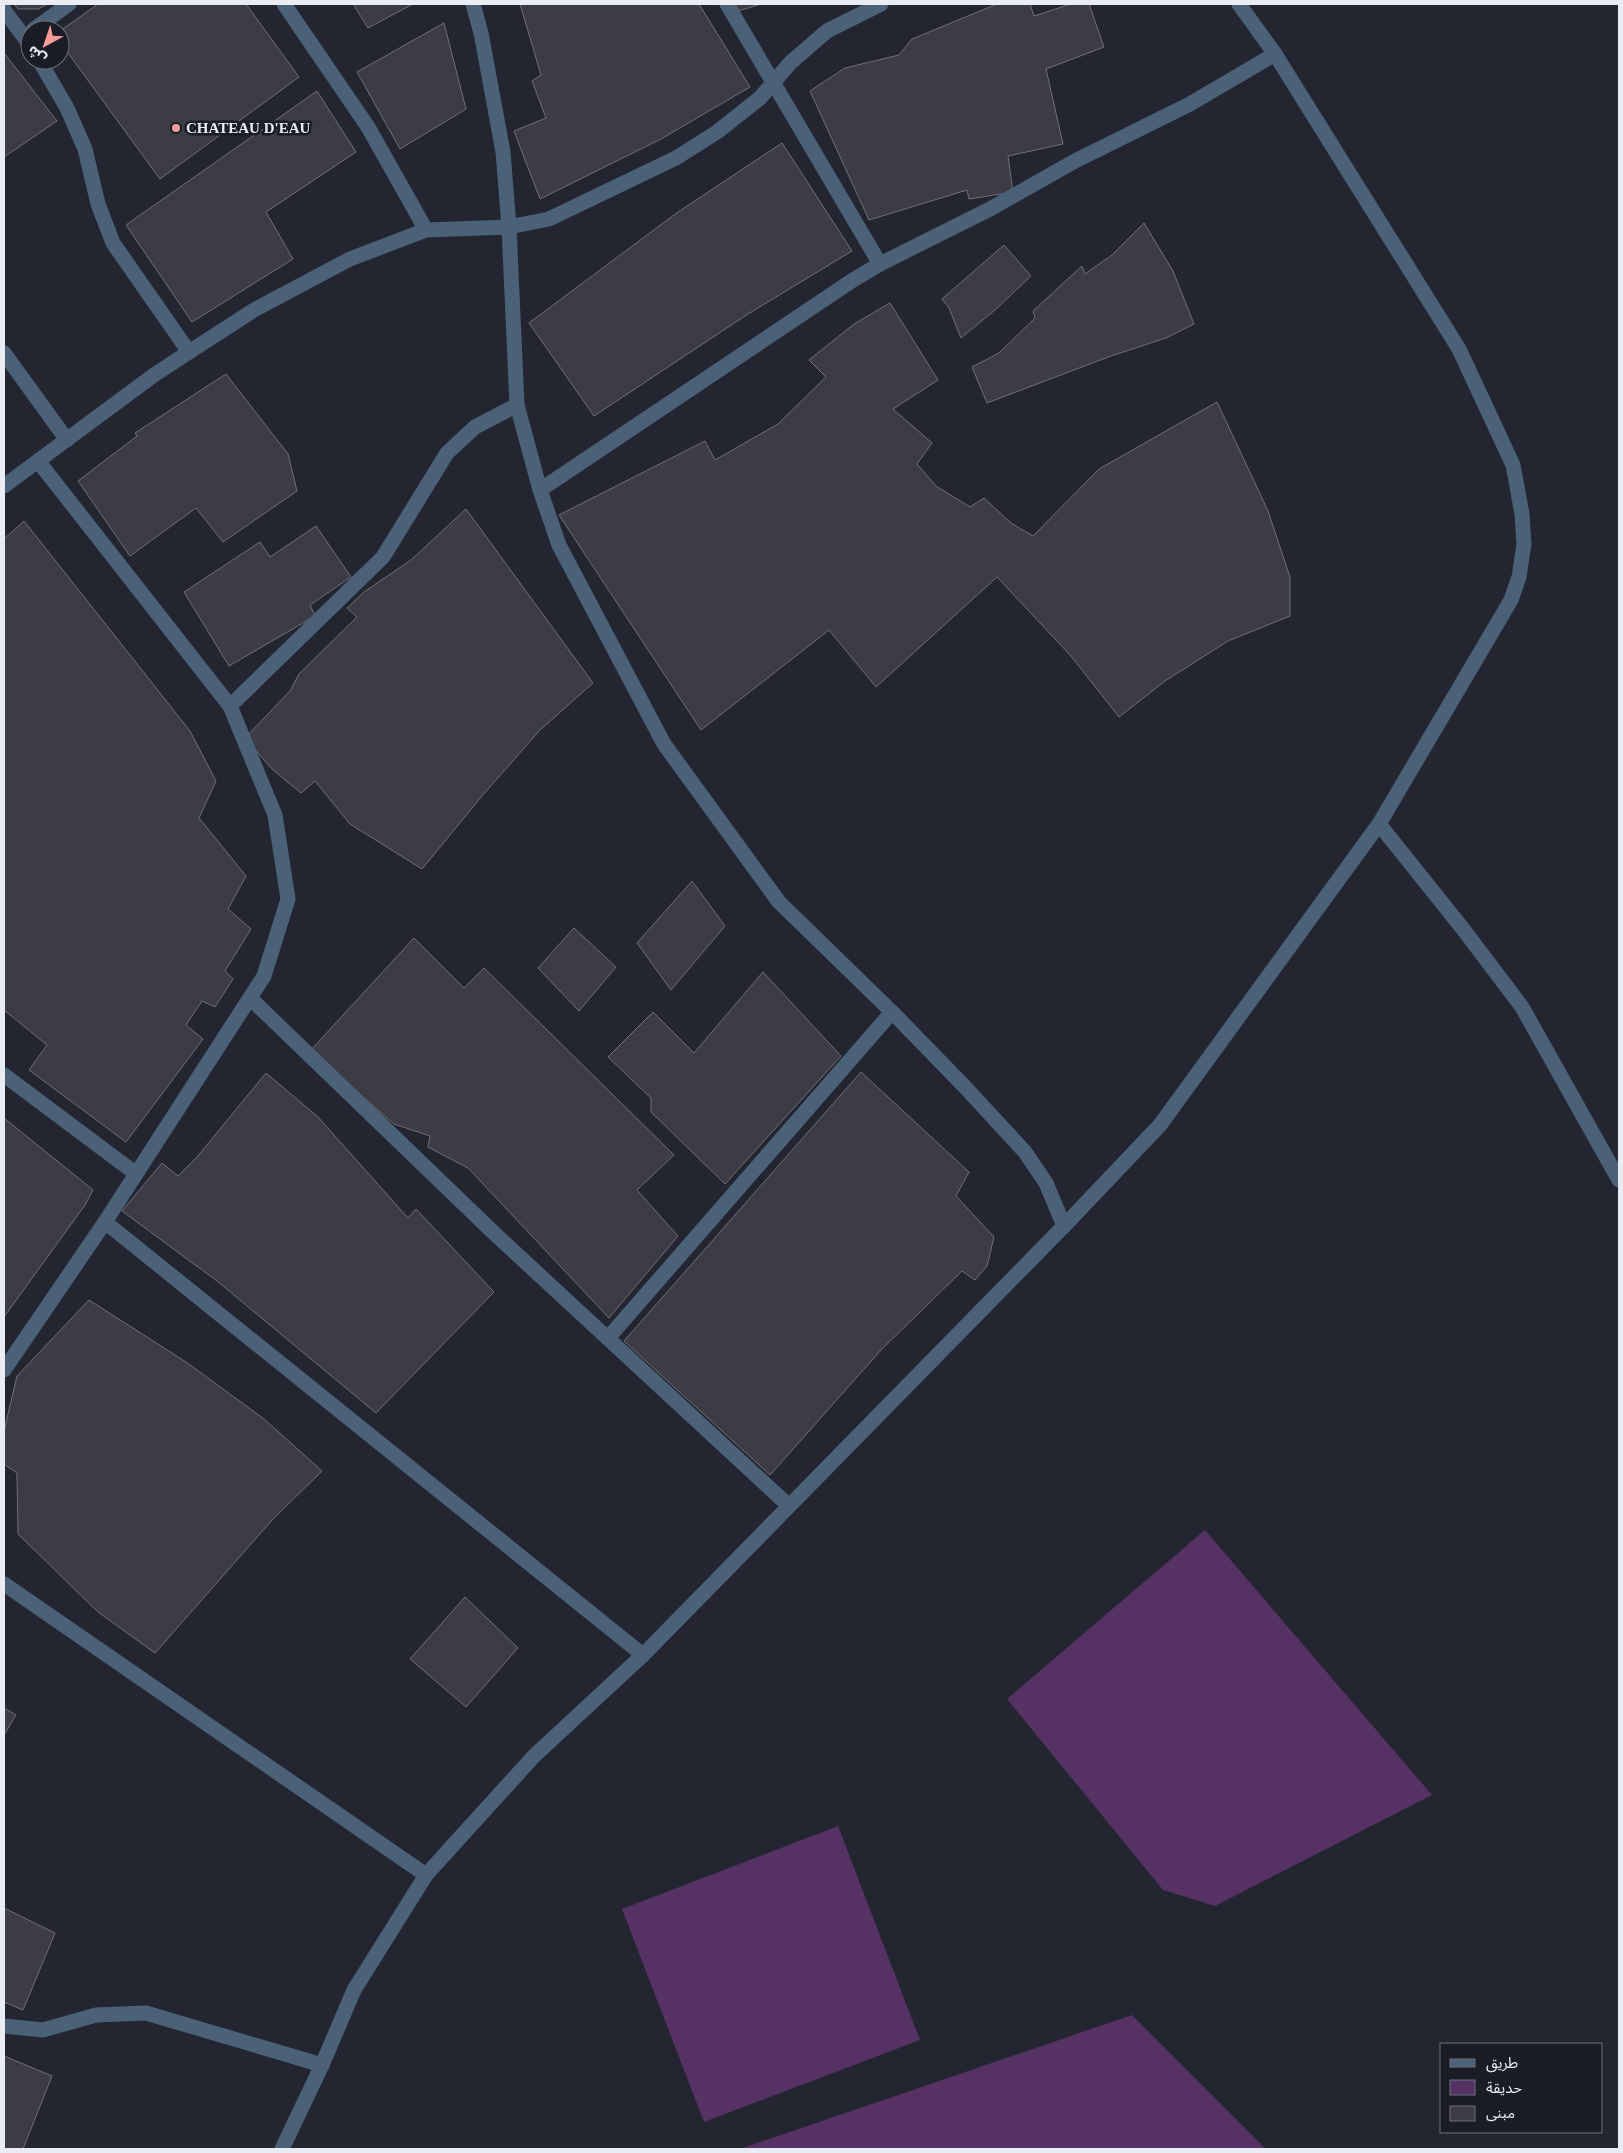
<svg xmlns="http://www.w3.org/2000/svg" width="1623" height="2153" font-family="'Times New Roman','Noto Sans Arabic',serif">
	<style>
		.green { fill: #553164 }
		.building { fill: #3d3b46; stroke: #706e7a }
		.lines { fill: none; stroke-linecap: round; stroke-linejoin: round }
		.minor { stroke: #4b6177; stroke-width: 15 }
		.poi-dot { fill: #f59b99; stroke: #1a1c26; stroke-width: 2 }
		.labels { text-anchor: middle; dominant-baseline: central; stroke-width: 5; stroke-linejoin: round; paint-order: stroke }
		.poi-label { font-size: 15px; font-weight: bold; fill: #eaecf3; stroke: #1a1c26; text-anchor: start }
	</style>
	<rect width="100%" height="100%" fill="#232630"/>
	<g class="green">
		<polygon points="1205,1530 1432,1795 1215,1906 1163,1890 1007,1699"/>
		<polygon points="838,1826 920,2040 704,2122 622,1909"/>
		<polygon points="1132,2015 1266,2149 740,2149"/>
	</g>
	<g class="building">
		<polygon points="14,4 48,4 38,9 18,9"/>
		<polygon points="98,4 246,4 299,77 160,179 60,42 60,31"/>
		<polygon points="353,4 413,4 368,28"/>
		<polygon points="520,4 699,4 750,87 661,139 540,199 514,131 546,118 532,81 541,75"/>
		<polygon points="734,4 761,4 738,11"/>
		<polygon points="997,4 1030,4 1034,16 1071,4 1089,4 1104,47 1046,69 1063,144 1008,156 1013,192 969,199 967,190 869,220 810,91 845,68 899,55 912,39"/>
		<polygon points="444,23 466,109 400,149 357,72"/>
		<polygon points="4,53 57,121 4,157"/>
		<polygon points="317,91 356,152 266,212 293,259 192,322 126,225"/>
		<polygon points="782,143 852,251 748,314 594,416 529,323 678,212"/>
		<polygon points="1144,223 1173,271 1194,324 1166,338 1111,356 987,403 972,367 999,353 1035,318 1033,311 1082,266 1085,274 1112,255"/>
		<polygon points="1004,245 1031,276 995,310 961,338 949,308 942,299"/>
		<polygon points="890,303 938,380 893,409 932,443 917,464 936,486 970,507 984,498 1011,523 1033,536 1099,469 1217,402 1268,511 1290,577 1290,616 1228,641 1165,681 1119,717 1071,656 997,577 876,687 829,630 701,730 559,515 705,441 715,460 778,424 826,377 809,360 854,324"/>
		<polygon points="226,374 288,454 297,491 223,542 196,508 130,556 78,481 137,436 135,433"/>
		<polygon points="466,509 593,683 540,730 482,796 422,869 350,824 315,781 301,793 272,769 245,738 290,691 299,674 357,617 347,608 364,592 411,560"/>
		<polygon points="24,521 190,731 216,781 199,818 246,876 228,909 251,929 225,971 233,979 215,1007 202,1001 186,1025 203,1039 126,1142 29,1070 47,1045 4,1010 4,539"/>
		<polygon points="316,526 351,577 310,605 315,616 229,666 184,592 260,542 270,557"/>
		<polygon points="692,881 725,926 671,990 637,943"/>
		<polygon points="574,928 616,967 579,1011 538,968"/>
		<polygon points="414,938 464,988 484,968 674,1155 637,1190 678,1236 609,1318 468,1168 428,1147 430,1136 394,1124 310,1051"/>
		<polygon points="763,972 841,1056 725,1184 651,1112 651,1098 608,1057 653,1012 694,1053"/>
		<polygon points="861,1072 969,1172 956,1196 994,1237 987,1266 975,1280 962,1271 881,1350 770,1475 624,1341"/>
		<polygon points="266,1073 318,1117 408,1218 416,1209 494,1292 376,1413 217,1281 122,1211 162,1163 178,1176 197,1157"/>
		<polygon points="4,1118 93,1190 85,1205 4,1317"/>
		<polygon points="89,1300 186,1362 264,1419 322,1471 273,1519 155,1653 98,1612 18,1534 17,1473 4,1464 4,1431 17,1376"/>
		<polygon points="465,1597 518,1648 466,1707 410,1659"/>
		<polygon points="4,1708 16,1715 4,1735"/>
		<polygon points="4,1908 55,1933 23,2010 4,2002"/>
		<polygon points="4,2056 52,2076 23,2149 4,2149"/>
	</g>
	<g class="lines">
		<g class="minor">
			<polyline points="284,4 368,127 426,230"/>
			<polyline points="4,10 30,45"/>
			<polyline points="33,30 69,4"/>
			<polyline points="39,60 67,108 85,149 98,204 113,243 189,352"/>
			<polyline points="880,264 990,209 1075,161 1190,104 1275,54"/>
			<polyline points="4,353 67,440"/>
			<polyline points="4,486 154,375 189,352 254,310 350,259 426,230 509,227 549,219 676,158 717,132 760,98 790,63 827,31 881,4"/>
			<polyline points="540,490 853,280 880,264 727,4"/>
			<polyline points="230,706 383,557 447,453 475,427 517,405"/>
			<polyline points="1379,824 1463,929 1522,1007 1619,1180"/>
			<polyline points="250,998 495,1234 789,1506"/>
			<polyline points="4,1075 135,1173"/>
			<polyline points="105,1222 643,1655"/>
			<polyline points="1064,1226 1160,1125 1379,824 1511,600 1519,577 1524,544 1522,514 1513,465 1459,349 1275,54 1239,4"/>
			<polyline points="608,1338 892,1012"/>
			<polyline points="4,1370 105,1222 264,976 288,899 275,815 230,706 38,461"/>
			<polyline points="4,1584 426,1875"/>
			<polyline points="4,2026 43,2030 96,2015 146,2013 322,2065"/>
			<polyline points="282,2149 322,2065 354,1990 426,1875 534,1756 643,1655 1064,1226 1046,1183 1025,1152 965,1087 892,1012 779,902 664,744 559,545 540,490 517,405 509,227 503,152 481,33 473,4"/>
		</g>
	</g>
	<circle class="poi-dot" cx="176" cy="128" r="5"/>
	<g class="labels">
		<g class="poi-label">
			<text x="186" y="128">CHATEAU D'EAU</text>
		</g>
	</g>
	<rect width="1623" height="2153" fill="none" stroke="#eaecf3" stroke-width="10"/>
	<rect x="1440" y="2043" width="162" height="90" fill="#1a1c26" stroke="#6d6f78"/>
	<rect x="1450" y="2059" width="25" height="8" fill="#4b6177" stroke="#6d6f78"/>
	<text x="1486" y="2068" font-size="15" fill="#eaecf3">طريق</text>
	<rect x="1450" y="2080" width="25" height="15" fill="#553164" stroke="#6d6f78"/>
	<text x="1486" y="2093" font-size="15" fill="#eaecf3">حديقة</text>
	<rect x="1450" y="2106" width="25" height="15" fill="#3d3b46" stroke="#6d6f78"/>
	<text x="1486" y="2118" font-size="15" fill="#eaecf3">مبنى</text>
	<g transform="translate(45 45) rotate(220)"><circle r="24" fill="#1a1c26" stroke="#6d6f78"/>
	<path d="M0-4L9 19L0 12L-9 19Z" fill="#f59b99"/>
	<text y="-8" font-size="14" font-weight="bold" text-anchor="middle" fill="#eaecf3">ش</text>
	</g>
</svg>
